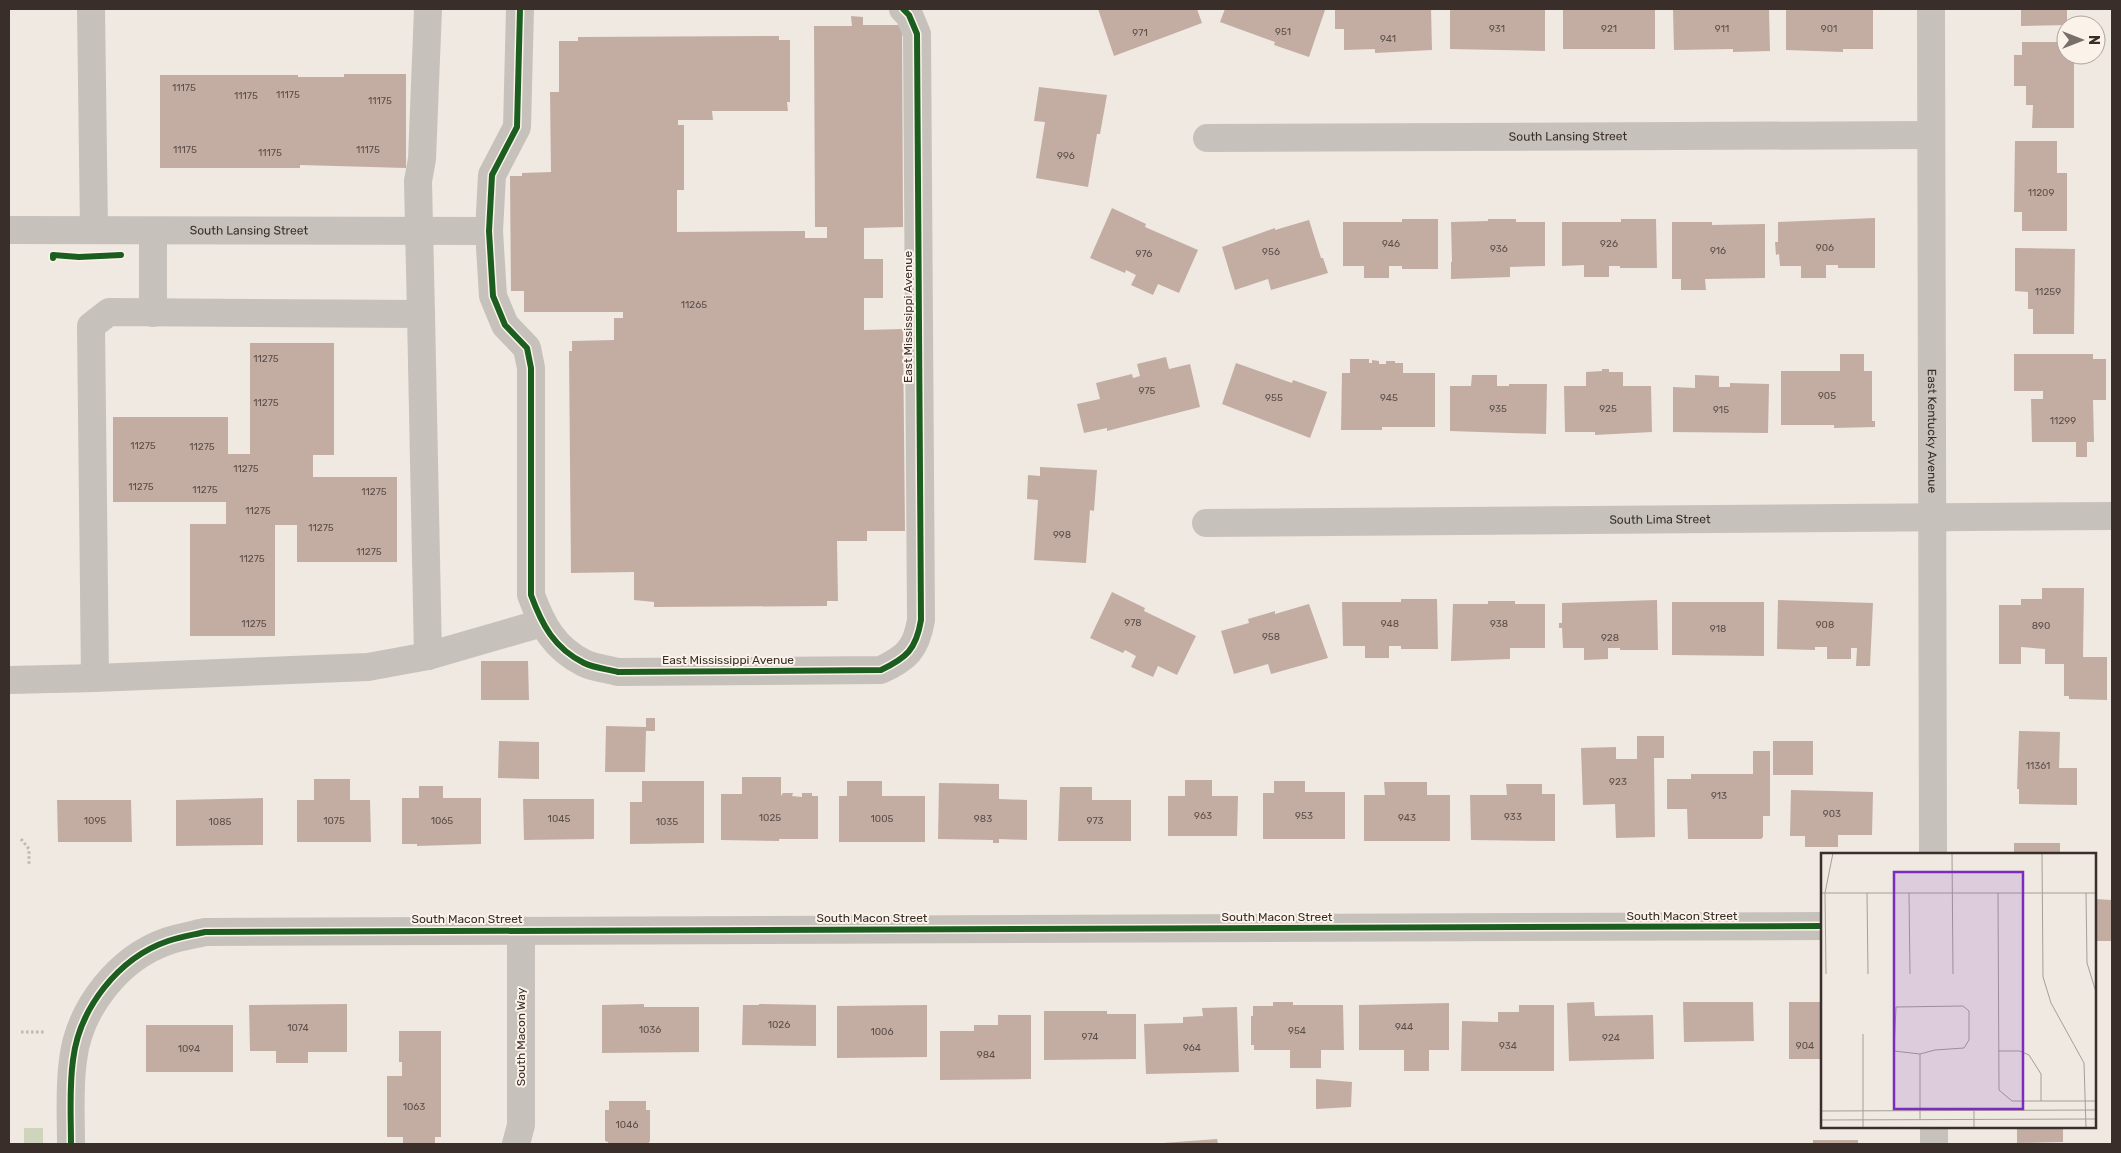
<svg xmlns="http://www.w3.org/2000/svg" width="2121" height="1153" font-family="Rubik,sans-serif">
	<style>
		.green { fill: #cfd5bc }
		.building { fill: #c3ada3 }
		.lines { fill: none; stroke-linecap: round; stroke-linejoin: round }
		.path { stroke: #c0b9b3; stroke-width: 3; stroke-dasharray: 2.5 2.5; stroke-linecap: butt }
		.minor { stroke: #c7c1bb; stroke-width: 28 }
		.cycleway-casing { stroke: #fbf3ea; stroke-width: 9 }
		.cycleway { stroke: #1b5e20; stroke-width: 6 }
		.labels { text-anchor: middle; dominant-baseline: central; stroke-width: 4; stroke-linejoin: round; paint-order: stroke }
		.number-label { font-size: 10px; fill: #5c4e48 }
		.street-label { font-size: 12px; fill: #392e29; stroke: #fbf3ea }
		.inset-road { fill: none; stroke: #a69e98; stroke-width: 1 }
		.view { fill: #7b2cbf; fill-opacity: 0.15; stroke: #7b2cbf; stroke-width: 2.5 }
		.inset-edge { fill: none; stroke: #392e29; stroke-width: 2.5 }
	</style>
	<rect width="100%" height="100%" fill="#efe9e2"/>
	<rect class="green" x="24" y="1128" width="19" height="16"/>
	<g class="building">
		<polygon points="1098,9 1197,9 1202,23 1114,56"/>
		<polygon points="1225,9 1321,9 1325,10 1309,57 1274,45 1275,42 1220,22"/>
		<polygon points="1335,9 1431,9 1432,50 1375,53 1375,49 1344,50 1344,29 1335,29"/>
		<polygon points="1450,9 1545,9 1545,51 1450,49"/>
		<rect x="1563" y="9" width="92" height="40"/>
		<polygon points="1673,9 1769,9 1770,51 1733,52 1733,49 1674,50"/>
		<polygon points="1786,9 1873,9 1873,49 1843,49 1843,52 1786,50"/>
		<polygon points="2021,9 2067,9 2067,25 2021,26"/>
		<polygon points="851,16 863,17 863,25 902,25 903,227 864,228 864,259 883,259 883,298 864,298 864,330 903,329 905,531 867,531 867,541 837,541 838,601 827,601 827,606 654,607 654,602 634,600 634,572 571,573 569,351 572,351 572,341 614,340 614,318 623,318 623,312 524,312 524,291 511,291 510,176 522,176 522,173 551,172 550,92 559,92 559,41 578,41 578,37 779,36 779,40 790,40 790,102 787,102 788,111 712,111 713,120 678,120 678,125 684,125 684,190 677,190 677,232 805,231 805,238 827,238 827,227 815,227 814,26 852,26"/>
		<polygon points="2022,42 2066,42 2066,55 2074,55 2074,128 2032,128 2033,105 2026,105 2026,86 2014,86 2014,55 2022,55"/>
		<polygon points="344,74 406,74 406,168 300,165 300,168 160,168 160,75 298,75 298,77 344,77"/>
		<polygon points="1039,87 1107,95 1100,134 1097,134 1088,187 1036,178 1045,122 1034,121"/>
		<polygon points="2015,141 2057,141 2057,173 2067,173 2067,231 2022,231 2022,212 2014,212"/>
		<polygon points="1112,208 1146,224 1145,227 1198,250 1179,293 1158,284 1153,295 1131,285 1136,275 1126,270 1125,273 1090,258"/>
		<polygon points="1875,218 1875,268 1838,268 1838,265 1826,265 1826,278 1801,278 1801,266 1780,266 1779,254 1776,255 1775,242 1778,242 1778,222"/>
		<polygon points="1402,219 1438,219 1438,269 1402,269 1402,266 1389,266 1389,278 1364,278 1364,266 1343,266 1343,222 1402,222"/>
		<polygon points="1488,219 1516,219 1516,222 1545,222 1545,266 1510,267 1510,277 1451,279 1451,262 1452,262 1451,222 1488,221"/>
		<polygon points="1621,219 1656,219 1657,268 1620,268 1620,266 1609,266 1609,277 1584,277 1584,265 1562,266 1562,222 1621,222"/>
		<polygon points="1309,220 1321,258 1323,258 1328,273 1271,290 1268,279 1235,290 1222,247 1275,228 1275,230"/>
		<polygon points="1672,222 1712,222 1712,225 1765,224 1765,278 1705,279 1706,290 1681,290 1681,279 1672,279"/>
		<polygon points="2015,248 2075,249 2074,334 2033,334 2033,309 2028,309 2028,292 2015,291"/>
		<polygon points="250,343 334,343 334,455 313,455 313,477 397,477 397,562 297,562 297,525 275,525 275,636 190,636 190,524 226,524 226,502 113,502 113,417 228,417 228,454 250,454"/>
		<polygon points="1840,354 1864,354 1864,371 1872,371 1872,421 1875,421 1875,427 1834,428 1834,425 1781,425 1781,371 1840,371"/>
		<polygon points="2014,354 2093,354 2093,359 2106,359 2106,400 2093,400 2094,442 2087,442 2087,457 2076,457 2076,442 2032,442 2031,399 2043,399 2043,391 2014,391"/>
		<polygon points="1166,357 1169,369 1190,364 1200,407 1107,431 1107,428 1084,433 1077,404 1100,399 1096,383 1132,374 1133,378 1140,376 1137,364"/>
		<polygon points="1350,359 1369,359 1369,363 1372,363 1372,360 1379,361 1379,364 1386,364 1386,361 1395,361 1395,363 1403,363 1403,373 1435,373 1435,427 1382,427 1382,430 1341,430 1342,373 1350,373"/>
		<polygon points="1236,363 1292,383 1293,380 1327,392 1310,438 1222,404"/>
		<polygon points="1602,369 1609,369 1609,372 1623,372 1623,386 1651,386 1652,432 1595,435 1595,432 1565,432 1564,386 1586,386 1586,372 1602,371"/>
		<polygon points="1472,375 1497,375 1497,386 1509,386 1509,384 1547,384 1546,434 1450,431 1450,386 1471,386"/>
		<polygon points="1695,375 1719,376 1719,387 1730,387 1730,383 1769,384 1768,433 1673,432 1673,387 1695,388"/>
		<polygon points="1040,467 1097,470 1094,511 1090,510 1086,563 1034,560 1038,500 1027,499 1028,475 1040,476"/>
		<polygon points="2042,588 2084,588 2083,657 2107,657 2107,700 2069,699 2069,696 2064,696 2064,664 2045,664 2045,649 2021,647 2021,664 1999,664 1999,605 2021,605 2021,599 2042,599"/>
		<polygon points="1112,592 1145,608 1144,611 1196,636 1177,675 1158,666 1153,677 1131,667 1136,656 1125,650 1123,653 1090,638"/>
		<polygon points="1401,599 1437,599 1438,649 1401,649 1401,646 1389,646 1389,658 1365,658 1365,646 1343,646 1342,602 1401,602"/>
		<polygon points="1657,600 1658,650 1620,650 1620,648 1608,648 1608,659 1584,660 1584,648 1563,648 1562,628 1559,628 1559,623 1562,623 1562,603"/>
		<polygon points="1778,600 1873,603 1870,666 1856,666 1857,648 1851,648 1851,659 1827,659 1827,647 1815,647 1815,650 1777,649"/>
		<polygon points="1488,601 1515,601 1515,604 1545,604 1545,648 1510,648 1510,659 1451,661 1453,604 1488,604"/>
		<polygon points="1672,602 1764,602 1764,656 1672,655"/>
		<polygon points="1309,604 1328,658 1271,674 1268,664 1234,674 1221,631 1249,623 1248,619 1275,611 1275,614"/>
		<polygon points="481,661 528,661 529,700 481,700"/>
		<polygon points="646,718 655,718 655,731 646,731 645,772 605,772 606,726 646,727"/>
		<polygon points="2019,731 2060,732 2059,768 2077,768 2077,805 2019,804 2019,789 2017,789"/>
		<polygon points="1637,736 1664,736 1664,758 1654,758 1655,837 1616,838 1615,804 1583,805 1581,748 1616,747 1616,759 1637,759"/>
		<polygon points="499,741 539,742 539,779 498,778"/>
		<rect x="1773" y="741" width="40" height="34"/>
		<polygon points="1753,751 1770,751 1770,816 1763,816 1763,837 1761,839 1688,839 1687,809 1667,809 1667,779 1691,779 1691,774 1753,774"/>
		<polygon points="742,777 781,777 781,796 783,793 793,793 792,796 802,797 802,793 812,793 812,796 818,796 818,839 779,839 779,841 721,840 721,794 742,794"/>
		<polygon points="314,779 350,779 350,800 370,800 371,842 297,842 297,800 314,800"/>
		<polygon points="1185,780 1212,780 1212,796 1238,796 1237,836 1168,836 1168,796 1185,796"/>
		<polygon points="642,781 704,781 704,843 630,844 630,802 642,802"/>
		<polygon points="847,781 882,781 882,796 925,796 925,842 839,842 839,796 847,796"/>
		<polygon points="1274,781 1305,781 1305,792 1345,792 1345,839 1263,839 1263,793 1274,793"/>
		<polygon points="1384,782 1427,782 1427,795 1450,795 1450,841 1364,841 1364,795 1385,795"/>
		<polygon points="939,783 999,784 999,799 1027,800 1027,840 999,839 999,843 993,843 993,840 938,839"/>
		<polygon points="1506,784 1542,784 1542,794 1555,794 1555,841 1471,840 1470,795 1507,795"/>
		<polygon points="419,786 443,786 443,798 481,798 481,844 417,846 417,844 402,844 402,798 419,798"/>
		<polygon points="1060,787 1092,787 1092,800 1131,800 1131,841 1058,841"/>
		<polygon points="1791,790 1873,792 1872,835 1838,835 1838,847 1805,847 1805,836 1790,836"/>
		<polygon points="263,798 263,845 176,846 176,800"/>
		<polygon points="523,799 594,799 594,839 524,840"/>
		<polygon points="57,800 131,800 132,842 58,842"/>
		<rect x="2014" y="843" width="46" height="11"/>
		<polygon points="2095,899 2112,900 2112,941 2095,941"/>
		<polygon points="1273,1002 1293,1002 1293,1005 1343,1005 1344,1050 1321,1050 1321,1068 1290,1068 1290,1050 1254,1050 1254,1045 1251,1045 1251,1016 1253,1016 1253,1006 1273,1006"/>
		<polygon points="1594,1002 1595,1016 1653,1015 1654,1059 1569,1061 1567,1003"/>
		<polygon points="1683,1002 1753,1002 1754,1041 1684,1042"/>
		<rect x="1789" y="1002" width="33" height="57"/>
		<polygon points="1449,1003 1449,1050 1429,1050 1429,1071 1404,1071 1404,1050 1359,1050 1359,1005"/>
		<polygon points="347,1004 347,1052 308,1052 308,1063 276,1063 276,1051 250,1051 249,1005"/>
		<polygon points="644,1004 644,1007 699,1007 699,1052 602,1053 602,1005"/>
		<polygon points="759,1004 816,1005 816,1046 742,1045 743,1005 759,1005"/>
		<polygon points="927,1005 927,1057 837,1058 837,1006"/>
		<polygon points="1519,1005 1554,1005 1554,1071 1461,1071 1462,1021 1498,1022 1498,1012 1519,1012"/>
		<polygon points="1237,1007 1239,1072 1146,1074 1144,1024 1183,1023 1183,1017 1203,1016 1202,1008"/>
		<polygon points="1044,1011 1107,1011 1107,1014 1136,1014 1136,1059 1044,1060"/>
		<polygon points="998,1015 1031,1015 1031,1079 940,1080 940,1031 974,1031 974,1025 998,1025"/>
		<rect x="146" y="1025" width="87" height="47"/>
		<polygon points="399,1031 441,1031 441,1137 435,1137 435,1144 403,1144 403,1137 387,1137 387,1076 402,1076 402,1062 399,1062"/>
		<polygon points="1316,1079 1352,1082 1351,1107 1316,1109"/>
		<polygon points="609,1101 646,1101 646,1110 650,1110 650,1141 648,1144 608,1144 608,1142 605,1141 605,1110 609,1110"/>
		<polygon points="2017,1127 2063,1127 2063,1142 2017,1143"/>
		<polygon points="1217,1139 1218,1144 1163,1144 1163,1143"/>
		<rect x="1813" y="1140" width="45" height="4"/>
	</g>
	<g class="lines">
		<g class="path">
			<polyline points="21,839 29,849 29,865"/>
			<polyline points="21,1032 46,1032"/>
		</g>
		<g class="minor">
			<polyline points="91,9 94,230"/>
			<path d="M 520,9 L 517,127 L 492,175 L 489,231 L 493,296 L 505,325 L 527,348 L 531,368 L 531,595 C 542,625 554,648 584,663 C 594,668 607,669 618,672 L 881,670 C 906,658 916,650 921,620 L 917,34 L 909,15 L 903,9"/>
			<path id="s1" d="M 1931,9 L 1933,854"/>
			<path id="s2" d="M 1207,138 L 1930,135"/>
			<path id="s3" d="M 9,230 L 489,231"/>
			<polyline points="153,231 153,313"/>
			<polyline points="421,314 418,181 422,159 428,9"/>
			<path id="s4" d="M 1206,523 L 2112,516"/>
			<polyline points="95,678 91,326 109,312 421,314 428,656"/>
			<polyline points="9,680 95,678 368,667 428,656 542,623"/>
			<polyline points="1934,1127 1934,1144"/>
			<path d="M 71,1144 C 71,1116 69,1088 73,1060 C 79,1009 118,958 168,941 C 180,937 192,935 205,932 L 1822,926"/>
			<polyline points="516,1144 521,1125 521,930"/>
		</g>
		<defs>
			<g id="cycleway">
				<path d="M 520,9 L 517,127 L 492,175 L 489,231 L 493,296 L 505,325 L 527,348 L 531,368 L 531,595 C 542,625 554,648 584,663 C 594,668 607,669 618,672 L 881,670 C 906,658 916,650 921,620 L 917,34 L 909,15 L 903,9"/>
				<polyline points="53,258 53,255 79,257 121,255"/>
				<path d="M 71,1144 C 71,1116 69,1088 73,1060 C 79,1009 118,958 168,941 C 180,937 192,935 205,932 L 1822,926"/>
			</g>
		</defs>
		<use href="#cycleway" class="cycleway-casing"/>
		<use href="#cycleway" class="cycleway"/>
	</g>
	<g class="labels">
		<g class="number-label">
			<text x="1497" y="29">931</text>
			<text x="1609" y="29">921</text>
			<text x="1722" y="29">911</text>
			<text x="1829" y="29">901</text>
			<text x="1283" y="32">951</text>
			<text x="1140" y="33">971</text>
			<text x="1388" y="39">941</text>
			<text x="184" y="88">11175</text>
			<text x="288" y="95">11175</text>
			<text x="246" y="96">11175</text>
			<text x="380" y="101">11175</text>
			<text x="185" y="150">11175</text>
			<text x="368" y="150">11175</text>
			<text x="270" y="153">11175</text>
			<text x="1066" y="156">996</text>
			<text x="2041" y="193">11209</text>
			<text x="1391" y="244">946</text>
			<text x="1609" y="244">926</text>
			<text x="1825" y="248">906</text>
			<text x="1499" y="249">936</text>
			<text x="1718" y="251">916</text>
			<text x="1271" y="252">956</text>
			<text x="1144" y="254">976</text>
			<text x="2048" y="292">11259</text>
			<text x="694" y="305">11265</text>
			<text x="266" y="359">11275</text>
			<text x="1147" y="391">975</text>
			<text x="1827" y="396">905</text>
			<text x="1274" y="398">955</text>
			<text x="1389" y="398">945</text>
			<text x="266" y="403">11275</text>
			<text x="1498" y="409">935</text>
			<text x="1608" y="409">925</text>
			<text x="1721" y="410">915</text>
			<text x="2063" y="421">11299</text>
			<text x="143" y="446">11275</text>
			<text x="202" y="447">11275</text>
			<text x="246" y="469">11275</text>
			<text x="141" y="487">11275</text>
			<text x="205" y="490">11275</text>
			<text x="374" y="492">11275</text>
			<text x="258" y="511">11275</text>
			<text x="321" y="528">11275</text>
			<text x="1062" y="535">998</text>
			<text x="369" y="552">11275</text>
			<text x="252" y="559">11275</text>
			<text x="1133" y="623">978</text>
			<text x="254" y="624">11275</text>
			<text x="1390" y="624">948</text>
			<text x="1499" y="624">938</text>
			<text x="1825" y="625">908</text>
			<text x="2041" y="626">890</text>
			<text x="1718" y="629">918</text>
			<text x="1271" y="637">958</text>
			<text x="1610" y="638">928</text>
			<text x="2038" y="766">11361</text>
			<text x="1618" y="782">923</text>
			<text x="1719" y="796">913</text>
			<text x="1832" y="814">903</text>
			<text x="1203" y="816">963</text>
			<text x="1304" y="816">953</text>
			<text x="1513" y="817">933</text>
			<text x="770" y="818">1025</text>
			<text x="1407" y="818">943</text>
			<text x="559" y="819">1045</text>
			<text x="882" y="819">1005</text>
			<text x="983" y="819">983</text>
			<text x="95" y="821">1095</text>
			<text x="334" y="821">1075</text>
			<text x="442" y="821">1065</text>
			<text x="1095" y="821">973</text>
			<text x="220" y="822">1085</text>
			<text x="667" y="822">1035</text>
			<text x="779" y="1025">1026</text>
			<text x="1404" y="1027">944</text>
			<text x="298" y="1028">1074</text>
			<text x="650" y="1030">1036</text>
			<text x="1297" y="1031">954</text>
			<text x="882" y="1032">1006</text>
			<text x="1090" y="1037">974</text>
			<text x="1611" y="1038">924</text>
			<text x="1508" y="1046">934</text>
			<text x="1805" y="1046">904</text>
			<text x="1192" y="1048">964</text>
			<text x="189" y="1049">1094</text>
			<text x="986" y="1055">984</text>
			<text x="414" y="1107">1063</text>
			<text x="627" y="1125">1046</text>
		</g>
		<g class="street-label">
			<text stroke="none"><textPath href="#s2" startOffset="361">South Lansing Street</textPath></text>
			<text stroke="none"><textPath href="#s3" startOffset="240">South Lansing Street</textPath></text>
			<text transform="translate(908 317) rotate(-90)">East Mississippi Avenue</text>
			<text stroke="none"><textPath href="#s1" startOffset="422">East Kentucky Avenue</textPath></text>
			<text stroke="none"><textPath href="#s4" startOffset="454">South Lima Street</textPath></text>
			<text x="728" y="660">East Mississippi Avenue</text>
			<text x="1682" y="916">South Macon Street</text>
			<text x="1277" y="917">South Macon Street</text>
			<text x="872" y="918">South Macon Street</text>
			<text x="467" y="919">South Macon Street</text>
			<text transform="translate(521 1037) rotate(-90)">South Macon Way</text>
		</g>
	</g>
	<g transform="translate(1821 853)">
		<rect width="275" height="275" fill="#efe9e2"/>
		<path class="inset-road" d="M 131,0 L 132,121M 221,0 L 222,124 L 230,150 L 263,210 L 265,275M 0,40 L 275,40M 46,40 L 47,121M 88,40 L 89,121M 177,40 L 178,237 L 191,248 L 275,248M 265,40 L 266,110 L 275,139M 5,121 L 4,40 L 12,0M 142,153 L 148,158 L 148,187 L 143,195 L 114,197 L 99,201 L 73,198 L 75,154 ZM 177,198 L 199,198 L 208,202 L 220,221 L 220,248M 99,201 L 99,266M 0,258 L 275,257M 153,258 L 153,275M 0,267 L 275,266M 42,275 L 42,181"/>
		<path class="view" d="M 73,19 L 202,19 L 202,256 L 73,256 Z"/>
		<rect width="275" height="275" class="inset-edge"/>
	</g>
	<rect width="2121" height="1153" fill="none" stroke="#392e29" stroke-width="20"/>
	<g transform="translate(2081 40) rotate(90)"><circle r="24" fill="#fbf3ea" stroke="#ada49d"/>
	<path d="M0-4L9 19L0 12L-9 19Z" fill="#796f6a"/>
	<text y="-8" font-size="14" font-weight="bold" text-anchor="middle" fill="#392e29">N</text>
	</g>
</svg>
